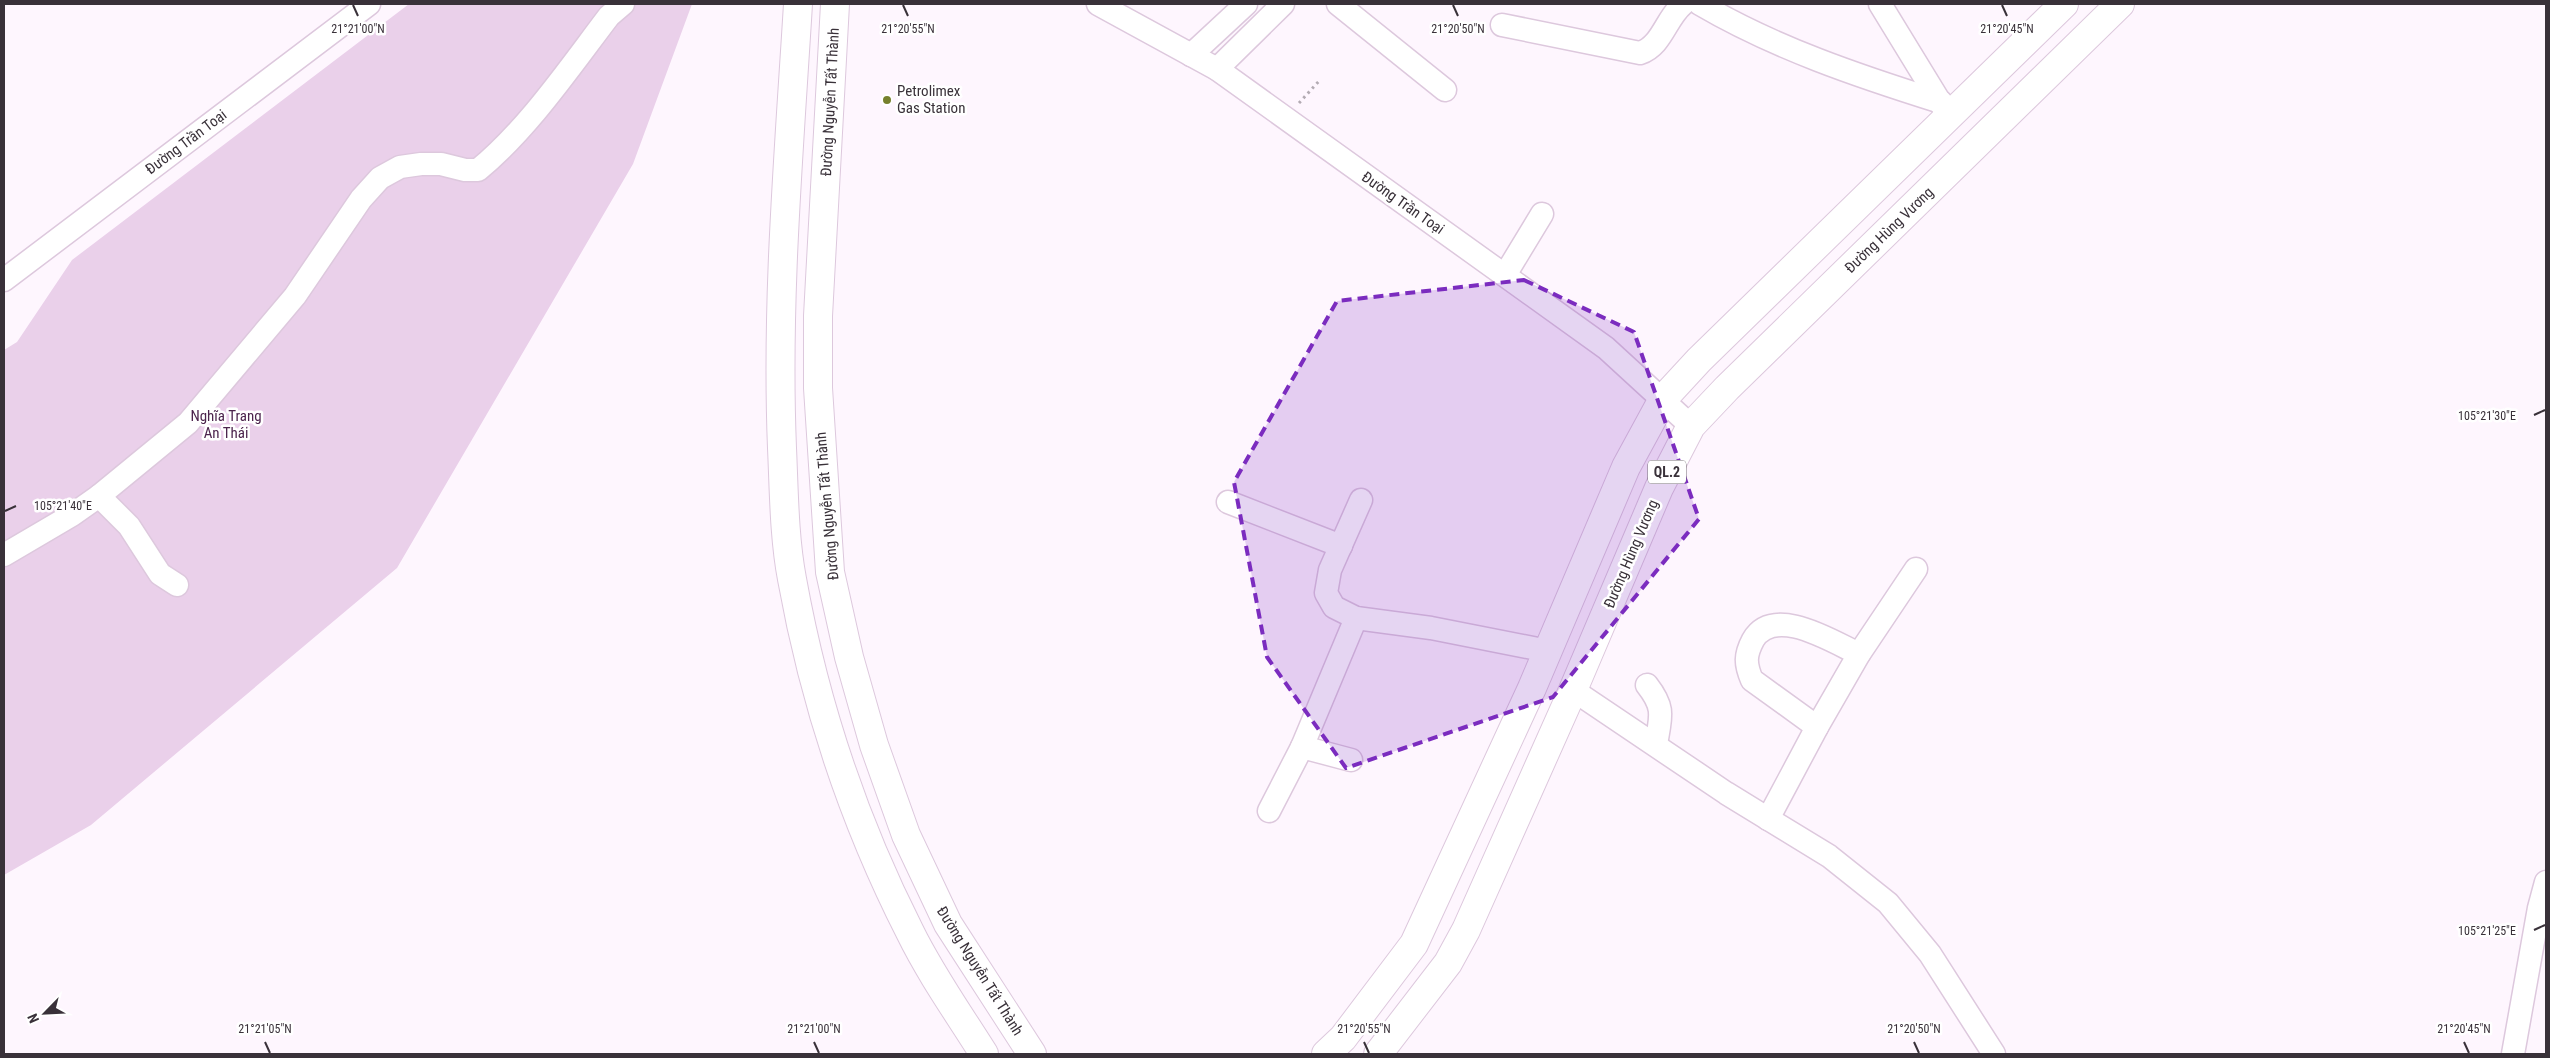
<svg xmlns="http://www.w3.org/2000/svg" width="2550" height="1058" font-family="'Roboto Condensed',sans-serif">
	<style>
		.green { fill: #ead0ea }
		.lines { fill: none; stroke-linecap: round; stroke-linejoin: round }
		.minor-casing { stroke: #ddc8dd; stroke-width: 25 }
		.major-casing { stroke: #ddc8dd; stroke-width: 30 }
		.highway-casing { stroke: #ddc8dd; stroke-width: 30 }
		.path { stroke: #b3abb3; stroke-width: 3; stroke-dasharray: 2.5 4; stroke-linecap: butt }
		.minor { stroke: #fff; stroke-width: 22 }
		.major { stroke: #fff; stroke-width: 28 }
		.highway { stroke: #fff; stroke-width: 28 }
		.marked { fill: #7b2cbf; fill-opacity: 0.2; stroke: #7b2cbf; stroke-width: 4; stroke-dasharray: 10 6; stroke-linejoin: round }
		.ticks { fill: none; stroke: #393139; stroke-width: 2 }
		.poi-dot { fill: #76802d; stroke: #fff; stroke-width: 2 }
		.labels { text-anchor: middle; dominant-baseline: central; stroke-width: 5; stroke-linejoin: round; paint-order: stroke }
		.shield { fill: #fff; stroke: #746f74; stroke-width: 1 }
		.shield-label { font-size: 14px; font-weight: bold; fill: #393139 }
		.poi-label { font-size: 15px; fill: #393139; stroke: #fff; text-anchor: start }
		.street-label { font-size: 15px; fill: #393139; stroke: #fff }
		.park-label { font-size: 15px; fill: #4c244d; stroke: #fff }
		.ticks-label { font-size: 12px; text-anchor: middle; fill: #393139; stroke: #fff; stroke-width: 5; stroke-linejoin: round; paint-order: stroke }
	</style>
	<rect width="100%" height="100%" fill="#fef6fe"/>
	<polygon class="green" points="409,4 692,4 633,164 397,568 91,825 4,875 4,350 17,342 72,260"/>
	<g class="lines">
		<defs>
			<g id="minor">
				<polyline points="1098,4 1217,69 1606,348 1691,426"/>
				<polyline points="1338,4 1445,90"/>
				<path d="M 1700,4 C 1775,48 1858,76 1941,102"/>
				<polyline points="1880,4 1943,107"/>
				<path d="M 1502,25 L 1640,53 C 1662,46 1666,18 1683,4"/>
				<polyline points="1191,55 1246,4"/>
				<polyline points="1217,69 1283,4"/>
				<polyline points="1505,275 1542,214"/>
				<polyline points="4,280 369,4"/>
				<polyline points="99,496 129,526 160,574 177,585"/>
				<polyline points="1361,500 1330,570 1326,593 1334,607 1356,618 1431,628 1548,651"/>
				<polyline points="1228,502 1341,546"/>
				<path d="M 4,555 L 72,515 L 99,496 L 188,423 L 295,296 L 361,199 L 380,178 L 400,167 L 421,164 L 441,164 L 465,170 L 478,170 C 528,129 570,67 609,16 L 623,4"/>
				<path d="M 1647,685 C 1665,708 1661,716 1656,744"/>
				<polyline points="1573,690 1726,793 1829,856 1888,903 1930,954 1994,1054"/>
				<path d="M 1817,727 L 1752,680 C 1745,664 1745,655 1753,640 C 1774,604 1833,642 1859,654"/>
				<polyline points="1302,747 1351,760"/>
				<polyline points="1269,811 1302,747 1356,618"/>
				<polyline points="1768,819 1817,727 1859,654 1916,569"/>
				<polyline points="2513,1054 2539,908 2546,882"/>
			</g>
			<g id="major">
				<path d="M 798,4 C 789,152 776,300 782,448 C 784,491 784,537 792,579 C 814,701 854,822 910,932 C 931,975 959,1014 984,1054"/>
				<polyline points="835,4 818,316 818,388 830,572 849,657 874,745 906,835 948,924 1032,1054"/>
			</g>
			<g id="highway">
				<polyline points="1326,1054 1343,1038 1414,944 1532,688 1626,467 1663,399 1699,360 2064,4"/>
				<polyline points="1378,1054 1448,963 1466,930 1573,690 1659,488 1691,426 1727,388 2120,4"/>
			</g>
		</defs>
		<use href="#minor" class="minor-casing"/>
		<use href="#major" class="major-casing"/>
		<use href="#highway" class="highway-casing"/>
		<polyline class="path" points="1299,103 1320,80"/>
		<use href="#minor" class="minor"/>
		<use href="#major" class="major"/>
		<use href="#highway" class="highway"/>
	</g>
	<path class="marked" d="M 1524,280 L 1634,332 L 1699,519 L 1553,697 L 1346,768 L 1267,657 L 1234,482 L 1337,301 Z"/>
	<path class="ticks" d="M 353,5 L 358,16M 903,5 L 908,16M 1453,5 L 1458,16M 2002,5 L 2007,16M 2534,415 L 2545,410M 5,511 L 16,506M 2534,930 L 2545,925M 265,1042 L 270,1053M 814,1042 L 819,1053M 1364,1042 L 1369,1053M 1914,1042 L 1919,1053M 2464,1042 L 2469,1053"/>
	<circle class="poi-dot" cx="887" cy="100" r="5"/>
	<g class="labels">
		<rect class="shield" x="1648" y="460.5" width="38" height="23" rx="4"/>
		<g class="shield-label">
			<text x="1667" y="472">QL.2</text>
		</g>
		<g class="poi-label">
			<text x="897" y="91">Petrolimex<tspan x="897" dy="17">Gas Station</tspan></text>
		</g>
		<g class="street-label">
			<text transform="translate(830 102) rotate(-87)">Đường Nguyễn Tất Thành</text>
			<text transform="translate(186 142) rotate(-37)">Đường Trần Toại</text>
			<text transform="translate(1403 203) rotate(35)">Đường Trần Toại</text>
			<text transform="translate(1889 230) rotate(-44)">Đường Hùng Vương</text>
			<text transform="translate(827 506) rotate(-95)">Đường Nguyễn Tất Thành</text>
			<text transform="translate(1631 554) rotate(-67)">Đường Hùng Vương</text>
			<text transform="translate(980 971) rotate(58)">Đường Nguyễn Tất Thành</text>
		</g>
		<g class="park-label">
			<text x="226" y="416">Nghĩa Trang<tspan x="226" dy="17">An Thái</tspan></text>
		</g>
	</g>
	<g class="ticks-label">
		<text x="358" y="33">21°21'00"N</text>
		<text x="908" y="33">21°20'55"N</text>
		<text x="1458" y="33">21°20'50"N</text>
		<text x="2007" y="33">21°20'45"N</text>
		<text x="2487" y="420">105°21'30"E</text>
		<text x="63" y="510">105°21'40"E</text>
		<text x="2487" y="935">105°21'25"E</text>
		<text x="265" y="1033">21°21'05"N</text>
		<text x="814" y="1033">21°21'00"N</text>
		<text x="1364" y="1033">21°20'55"N</text>
		<text x="1914" y="1033">21°20'50"N</text>
		<text x="2464" y="1033">21°20'45"N</text>
	</g>
	<rect width="2550" height="1058" fill="none" stroke="#393139" stroke-width="10"/>
	<g transform="translate(45 1013) rotate(246)" stroke="#ffffff" stroke-width="4" paint-order="stroke">
	<path d="M0-4L9 19L0 12L-9 19Z" fill="#393139"/>
	<text y="-8" font-size="14" font-weight="bold" text-anchor="middle" fill="#393139">N</text>
	</g>
</svg>
